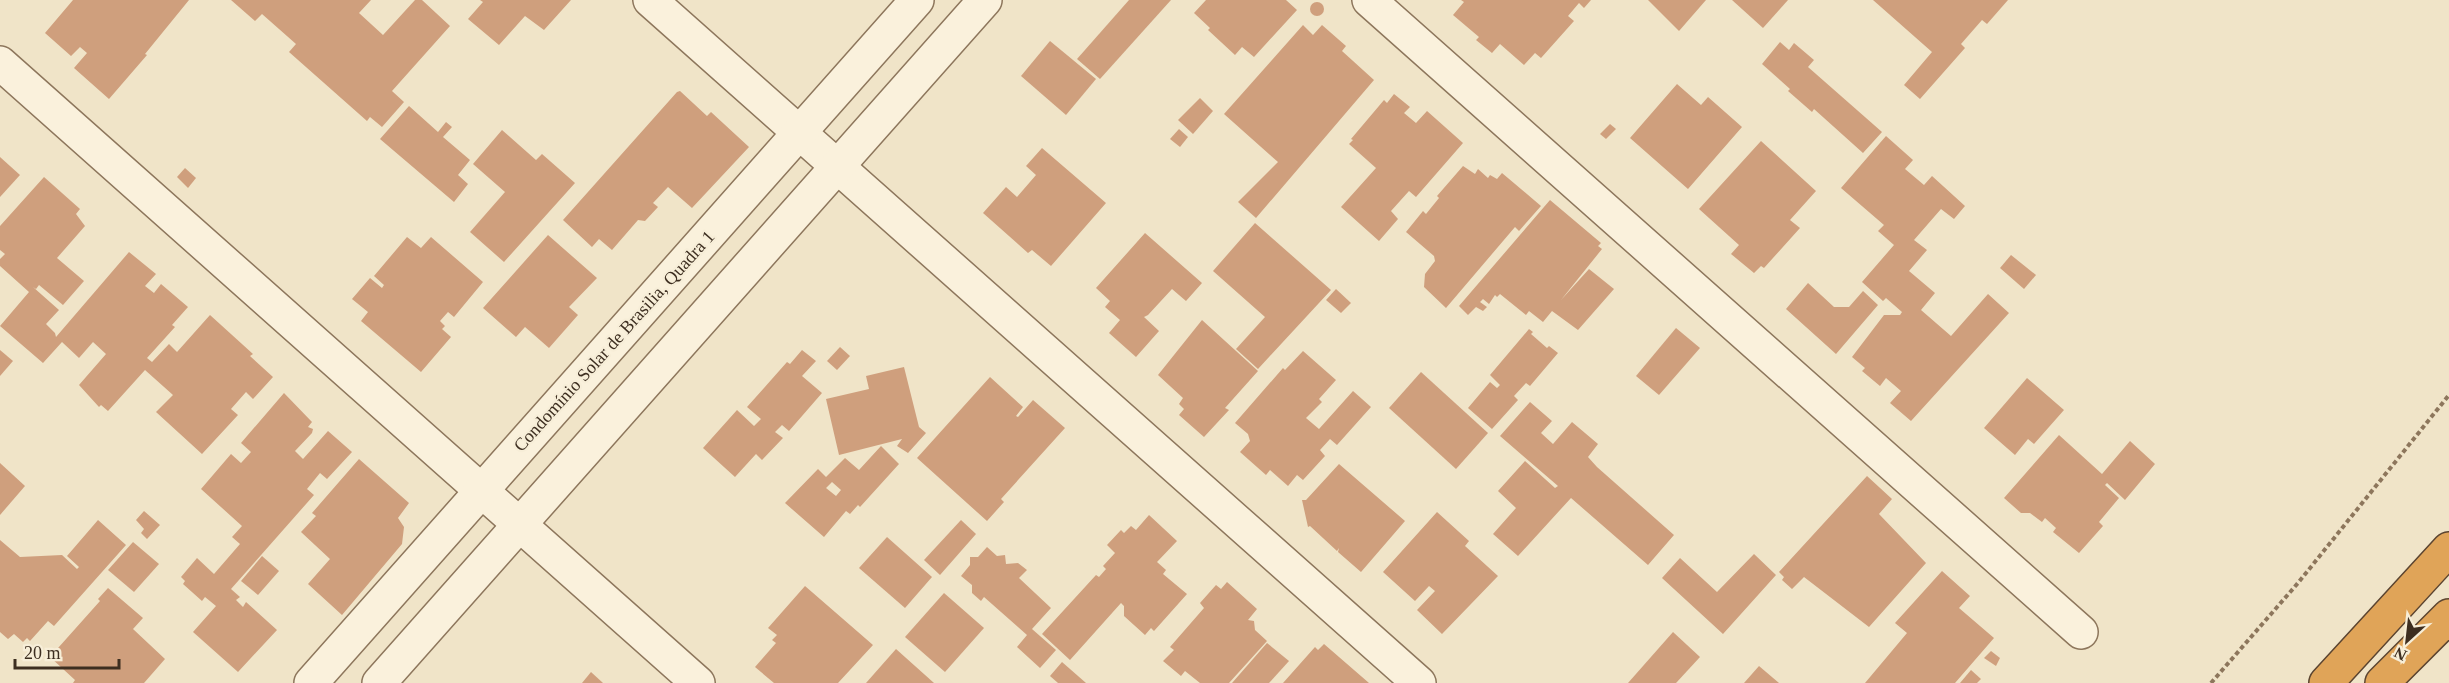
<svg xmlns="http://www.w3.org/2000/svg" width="2449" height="683" font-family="Georgia,serif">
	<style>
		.building { fill: #cf9f7d; fill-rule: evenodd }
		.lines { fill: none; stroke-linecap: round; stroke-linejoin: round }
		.minor-casing { stroke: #8d765c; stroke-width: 36 }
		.highway-casing { stroke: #5b4430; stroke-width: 36 }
		.path { stroke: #8d765c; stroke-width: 4; stroke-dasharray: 4.5 3; stroke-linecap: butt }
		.minor { stroke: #faf1dc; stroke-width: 33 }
		.highway { stroke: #e0a458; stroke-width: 33 }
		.labels { text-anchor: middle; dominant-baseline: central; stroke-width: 4.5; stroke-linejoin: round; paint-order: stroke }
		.street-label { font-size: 18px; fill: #3d2e20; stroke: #f7eed8 }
	</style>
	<rect width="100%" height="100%" fill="#f0e4c8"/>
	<g class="building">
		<polygon points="73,0 189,0 145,54 147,55 109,99 74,68 87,53 80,47 71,56 45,33"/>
		<polygon points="231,0 371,0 359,13 383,35 415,0 422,0 450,26 392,91 404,102 382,127 370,117 367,121 289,52 296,44 262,14 255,21"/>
		<polygon points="480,0 571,0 544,30 525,16 499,45 468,19 483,2"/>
		<polygon points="1129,0 1171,0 1100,79 1077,59"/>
		<polygon points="1206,0 1286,0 1297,10 1254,57 1242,47 1235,55 1208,30 1210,28 1194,13"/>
		<polygon points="1461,0 1591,0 1584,8 1579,3 1568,16 1574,21 1541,58 1535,53 1524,65 1500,44 1492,53 1476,40 1479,37 1453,15 1464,2"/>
		<polygon points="1648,0 1706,0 1679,31"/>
		<polygon points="1732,0 1788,0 1763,28"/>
		<polygon points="1873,0 2008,0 1987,24 1982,20 1961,44 1965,48 1920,99 1904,85 1932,52"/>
		<circle cx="1317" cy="9" r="7"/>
		<polygon points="1303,25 1313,35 1322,25 1346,46 1342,51 1374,80 1256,218 1238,202 1278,162 1224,114"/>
		<polygon points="1050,41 1096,79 1066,115 1021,76"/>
		<polygon points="1780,42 1789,50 1794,43 1814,60 1808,67 1882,132 1863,153 1814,109 1812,112 1788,91 1790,89 1762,64"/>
		<polygon points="1677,84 1701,105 1708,97 1742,127 1688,189 1630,138"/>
		<polygon points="680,91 707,116 711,112 749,147 692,208 668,187 653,203 658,207 645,221 638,220 612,250 599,239 592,247 563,220 677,92"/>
		<polygon points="1394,94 1410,107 1404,113 1416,123 1427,111 1463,143 1416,197 1409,191 1391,211 1398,219 1379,241 1341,207 1376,168 1349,144 1353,140 1351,139 1384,100 1387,103"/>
		<polygon points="1200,98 1213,111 1193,134 1178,120"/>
		<polygon points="409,106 438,132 446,122 452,127 443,137 470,160 458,175 468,184 454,202 380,139"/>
		<polygon points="1610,124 1616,129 1606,139 1600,134"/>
		<polygon points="1179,129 1188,137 1180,147 1170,139"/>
		<polygon points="502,130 536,160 542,154 575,183 504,262 470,232 505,192 473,164"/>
		<polygon points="1886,136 1913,160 1905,169 1924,185 1932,176 1965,206 1954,219 1941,209 1914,240 1927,250 1909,271 1935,293 1921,310 1951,336 1988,294 2009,313 1911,421 1890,403 1901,391 1886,378 1880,386 1862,371 1865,368 1852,357 1884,315 1900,315 1902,312 1886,298 1883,301 1862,282 1894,245 1878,231 1884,225 1841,188"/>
		<polygon points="1761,141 1816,191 1790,220 1800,228 1764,268 1761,266 1754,273 1731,254 1739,245 1699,209"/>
		<polygon points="1042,148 1106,203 1051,266 1032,250 1028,253 983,213 1006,187 1017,197 1036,175 1026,166"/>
		<polygon points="0,157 20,175 0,197"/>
		<polygon points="1463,166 1475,174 1478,169 1488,178 1490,175 1497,179 1502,173 1541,206 1519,231 1515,227 1446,308 1424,287 1425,274 1435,261 1434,256 1406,232 1423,211 1426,214 1439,198 1437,196"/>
		<polygon points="185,168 196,178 188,188 177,177"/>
		<polygon points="44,177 80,209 76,214 85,226 57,258 84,281 63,305 39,285 36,289 33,287 59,310 46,324 55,333 56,337 129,252 156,274 145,286 154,293 161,284 188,307 172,325 175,327 147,358 152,362 169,344 177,352 210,315 253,354 250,356 273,377 253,399 246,392 231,409 238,415 202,454 156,412 173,395 145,370 108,411 101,405 99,407 79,385 106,354 93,342 79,358 62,342 43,363 0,326 29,292 0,266 0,259 5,254 0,250 0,226"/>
		<polygon points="1550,200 1601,243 1598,246 1602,249 1561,300 1589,269 1614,289 1578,330 1552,311 1543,322 1529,311 1526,315 1500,294 1497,297 1495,295 1489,304 1483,299 1480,302 1487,307 1483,311 1476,307 1468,315 1459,306"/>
		<polygon points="1255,223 1331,290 1258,369 1236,349 1265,317 1213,271"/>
		<polygon points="1145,233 1202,283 1186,301 1172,289 1148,315 1144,317 1159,331 1136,357 1109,333 1120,320 1105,307 1110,301 1096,288"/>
		<polygon points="548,235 597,278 569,307 578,315 549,348 525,327 516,337 483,308"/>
		<polygon points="407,237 421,248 431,237 483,282 454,317 448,312 440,321 445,326 442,329 451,337 421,372 361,321 368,312 352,299 370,278 382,288 384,285 374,276"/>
		<polygon points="2011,255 2036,275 2024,289 2000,268"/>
		<polygon points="1808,283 1834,307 1849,307 1863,291 1878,305 1836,354 1786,309"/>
		<polygon points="1336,289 1351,303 1341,313 1326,300"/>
		<polygon points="1202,320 1258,371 1225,408 1229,410 1204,437 1179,415 1184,409 1179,404 1183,398 1158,375"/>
		<polygon points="1676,328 1700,348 1659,395 1636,376"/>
		<polygon points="1529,329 1533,332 1531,334 1547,348 1549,346 1558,353 1530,386 1526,383 1514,396 1518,400 1492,429 1468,408 1490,382 1497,388 1500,385 1490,375"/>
		<polygon points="840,347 850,356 837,370 827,361"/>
		<polygon points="0,350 13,361 0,376"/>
		<polygon points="802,350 816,361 802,376 822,393 789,431 782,425 775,432 783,438 762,460 756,454 735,477 703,448 737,410 754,426 761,419 747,407 787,362 790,364"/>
		<polygon points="1303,351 1336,380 1319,399 1322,402 1306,418 1319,429 1353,391 1371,407 1337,445 1330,439 1320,450 1325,456 1303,480 1297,475 1288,486 1270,470 1266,475 1240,452 1250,441 1248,434 1235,423 1283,368 1285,370"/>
		<polygon points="904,367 919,427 926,433 908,453 897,446 902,439 839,455 826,399 869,389 866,376"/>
		<polygon points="1421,372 1488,433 1456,469 1389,408"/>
		<polygon points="990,377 1023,407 1016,416 1018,417 1033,400 1065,428 1001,499 1004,502 987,521 917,458"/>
		<polygon points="2027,378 2064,410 2034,444 2028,439 2015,455 1984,428"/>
		<polygon points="284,393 312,422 308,427 313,429 312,433 295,451 303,459 328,431 352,452 327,479 320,473 307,489 314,495 231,589 240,597 236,600 243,607 246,602 277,630 238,672 193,632 216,606 205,597 202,601 183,584 185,581 181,577 197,558 214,574 240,544 232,537 242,526 201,489 231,454 241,463 251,452 241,443"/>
		<polygon points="1530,402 1552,421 1541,433 1553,444 1572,422 1598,444 1588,457 1597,467 1674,535 1648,565 1571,498 1518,556 1493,534 1516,508 1498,491 1525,461 1555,488 1558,486 1500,436"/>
		<polygon points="2059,435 2102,474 2130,441 2155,464 2125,500 2107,483 2105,485 2119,498 2099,522 2103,526 2079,553 2053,532 2056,528 2045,518 2042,522 2030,513 2021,513 2004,498"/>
		<path d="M 881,446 L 899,464 L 860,507 L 858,505 L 850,514 L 846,511 L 824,537 L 785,503 L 818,469 L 826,477 L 845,458 L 859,470 ZM 832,482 L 841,490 L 836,496 L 826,488 Z"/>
		<polygon points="359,459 409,503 398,518 404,527 402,544 342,615 308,584 330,559 301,532 316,516 312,513"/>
		<polygon points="0,463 25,486 0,515"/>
		<polygon points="1339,464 1405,521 1361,572 1338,552 1339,548 1337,551 1310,526 1308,527 1302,500 1306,500"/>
		<polygon points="1867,476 1892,499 1879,514 1926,563 1869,627 1804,577 1792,589 1782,580 1784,577 1779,572"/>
		<polygon points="144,511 160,525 147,539 141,533 144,529 136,520"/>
		<polygon points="1437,512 1469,541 1465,546 1498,576 1442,634 1417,610 1435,591 1429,586 1415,601 1383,572"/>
		<polygon points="1149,515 1177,541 1157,562 1166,570 1163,574 1187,594 1154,631 1151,628 1145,635 1124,616 1124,606 1121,603 1070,660 1042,634 1096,575 1099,577 1106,569 1103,566 1115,553 1107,545 1121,530 1124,533 1131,526 1136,530"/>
		<polygon points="98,520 126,545 54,626 48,621 30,641 27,638 23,642 14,634 8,639 0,632 0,540 20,557 62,555 77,569 79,567 67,556"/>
		<polygon points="961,520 976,534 940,575 924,560"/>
		<polygon points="887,537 932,577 905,608 859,568"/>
		<polygon points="133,542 159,564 134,592 108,570"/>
		<polygon points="987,547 997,556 1005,555 1006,564 1018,563 1027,570 1019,578 1051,608 1032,629 1056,650 1040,668 1017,647 1027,635 984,597 981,601 972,593 972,585 961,576 970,565 970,557 978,557"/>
		<polygon points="1754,554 1776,575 1723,634 1662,578 1680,558 1717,592"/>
		<polygon points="262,556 279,571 258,595 241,581"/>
		<polygon points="1942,571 1970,596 1959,608 1994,638 1955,683 1865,683 1907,633 1895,623"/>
		<polygon points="1227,582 1257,609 1248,620 1254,621 1255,630 1267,641 1229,683 1200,683 1185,671 1181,676 1163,661 1174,650 1170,647 1204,608 1200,603 1216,585 1221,589"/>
		<polygon points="805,586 873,645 838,683 774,683 755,667 776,643 772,640 777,635 768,628"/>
		<polygon points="108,588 143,618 133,629 165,659 144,683 73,683 75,680 50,657 100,601 98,599"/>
		<polygon points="944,593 984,628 945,672 905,637"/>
		<polygon points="1673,632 1700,657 1676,683 1628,683"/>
		<polygon points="1267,643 1289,661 1269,683 1232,683"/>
		<polygon points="1324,644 1369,683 1283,683 1315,647 1318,650"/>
		<polygon points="896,649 934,683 866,683"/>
		<polygon points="1991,651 2000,658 1996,666 1984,658"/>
		<polygon points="1062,662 1086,683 1058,683 1050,676"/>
		<polygon points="1759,666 1779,683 1744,683"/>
		<polygon points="1971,670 1981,679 1977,683 1960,683"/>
		<polygon points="591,672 603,683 582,683"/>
	</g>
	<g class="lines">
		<defs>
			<g id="minor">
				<polyline points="650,0 1419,683"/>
				<polyline points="1369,0 2081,632"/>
				<polyline points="0,63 698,683"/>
				<polyline points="311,683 917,0"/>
				<polyline points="379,683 985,0"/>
			</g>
			<g id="highway">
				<polyline points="2326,683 2449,549"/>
				<polyline points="2382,683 2449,616"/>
			</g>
		</defs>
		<use href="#minor" class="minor-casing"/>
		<use href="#highway" class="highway-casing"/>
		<polyline class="path" points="2211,683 2298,583 2449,395"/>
		<use href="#minor" class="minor"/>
		<use href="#highway" class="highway"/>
	</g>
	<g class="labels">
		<g class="street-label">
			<text transform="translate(614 341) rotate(-48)">Condomínio Solar de Brasilia, Quadra 1</text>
		</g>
	</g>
	<g transform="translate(2407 641) rotate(207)" stroke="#f7eed8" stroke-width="4.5" paint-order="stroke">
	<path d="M0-4.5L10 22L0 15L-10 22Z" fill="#3d2e20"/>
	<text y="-9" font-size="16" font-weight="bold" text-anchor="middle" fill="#3d2e20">N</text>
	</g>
	<path d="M15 659v9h104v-9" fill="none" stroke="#3d2e20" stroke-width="3"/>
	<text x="24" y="659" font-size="18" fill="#3d2e20" stroke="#f7eed8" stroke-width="4.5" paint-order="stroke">20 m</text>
</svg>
